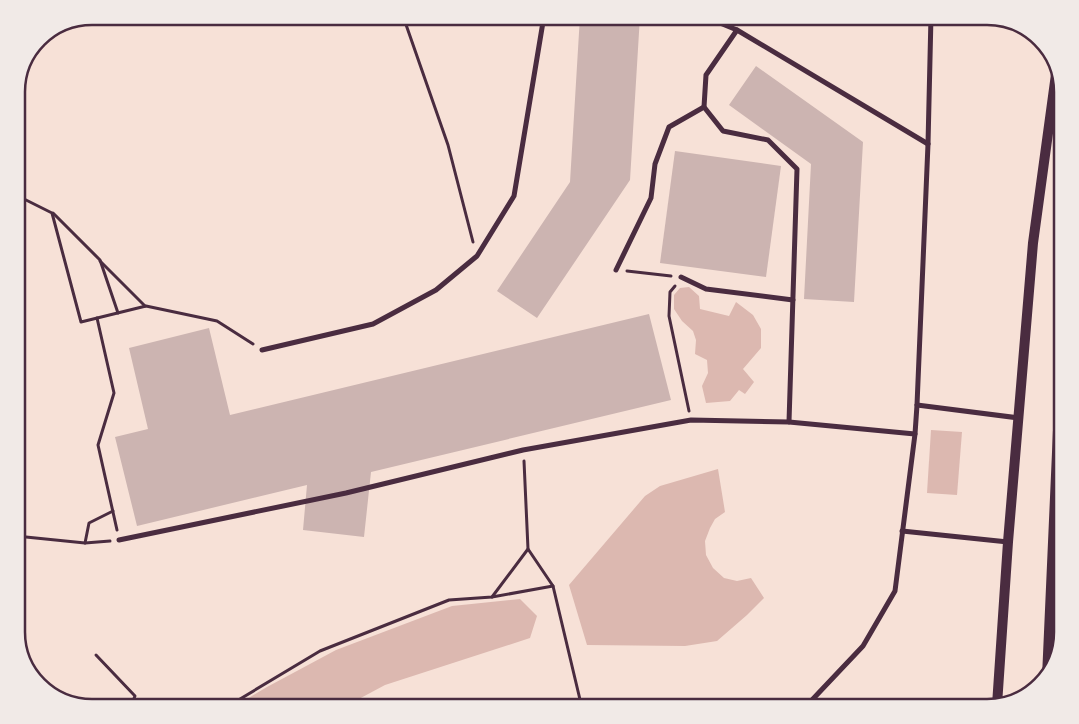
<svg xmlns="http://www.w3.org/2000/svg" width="1079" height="724" font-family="Literata,serif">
<rect width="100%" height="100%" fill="#f7e1d7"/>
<g fill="#dcb8b0">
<polygon points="689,287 699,296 700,309 729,316 736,302 753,315 761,329 761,348 743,369 754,382 745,394 739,390 730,401 706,403 702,386 708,373 707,360 695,354 696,340 693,331 682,321 674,309 674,295 680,288"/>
<polygon points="931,430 962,432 957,495 927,493"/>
<polygon points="718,469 725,512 715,519 710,528 705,541 706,555 713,568 724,578 737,581 751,578 764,598 747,615 717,641 685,646 587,645 569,585 645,496 660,486"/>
<polygon points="520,599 537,616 530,638 385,685 342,708 232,708 267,687 336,650 452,606"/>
</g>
<g fill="#ccb4b1">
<polygon points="580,16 640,16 630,180 537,318 497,291 570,182"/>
<polygon points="756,66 863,142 854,302 804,299 811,164 729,105"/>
<polygon points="675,151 781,166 766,277 660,263"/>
<polygon points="649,314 671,400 371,472 364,537 303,530 307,485 137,526 115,437 148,429 129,348 209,328 230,415"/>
</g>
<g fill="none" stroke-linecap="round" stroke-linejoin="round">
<g stroke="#4a2c40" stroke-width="3">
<polyline points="403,16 448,145 473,242"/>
<polyline points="16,195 52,213 81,322 146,306 217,321 253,344"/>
<polyline points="53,213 100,260 118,313"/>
<polyline points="100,261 145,306"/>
<polyline points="627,271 671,276"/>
<polyline points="675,286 670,292 669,316 689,411"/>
<polyline points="97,318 114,393 98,445 117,530"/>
<polyline points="16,536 85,543 110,541"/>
<polyline points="85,543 89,523 113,511"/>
<polyline points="528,549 553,586 582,708"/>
<polyline points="492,597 528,549 524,461"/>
<polyline points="96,655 135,696 130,708"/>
<polyline points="225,708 320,651 449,600 492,597 553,586"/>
</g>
<g stroke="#4a2c40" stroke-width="5">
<polyline points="703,16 737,30 928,144"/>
<polyline points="918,16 931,20"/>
<polyline points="737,30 706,75 704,107 723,131 768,140 797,169 789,422"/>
<polyline points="616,270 651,198 655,164 669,127 704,107"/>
<polyline points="681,277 706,289 793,300"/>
<polyline points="262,350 373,324 436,290 477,256 514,196 544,16"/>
<polyline points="917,405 1019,418"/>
<polyline points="902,531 1008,542"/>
<polyline points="119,540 346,493 523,450 691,420 789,422 915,434"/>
<polyline points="800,708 811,701 863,646 895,591 915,434 917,405 928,144 931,16"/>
</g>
<g stroke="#4a2c40" stroke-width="10">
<polyline points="1047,677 1058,430 1063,371"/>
<polyline points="997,705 1008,542 1033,243 1057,67"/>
</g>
</g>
<path d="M0 0H1079V724H0ZM92 25H987A67 67 0 0 1 1054 92V632A67 67 0 0 1 987 699H92A67 67 0 0 1 25 632V92A67 67 0 0 1 92 25Z" fill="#f1eae7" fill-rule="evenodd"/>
<path fill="none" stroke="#4a2c40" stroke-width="2.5" d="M92 25H987A67 67 0 0 1 1054 92V632A67 67 0 0 1 987 699H92A67 67 0 0 1 25 632V92A67 67 0 0 1 92 25Z"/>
</svg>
